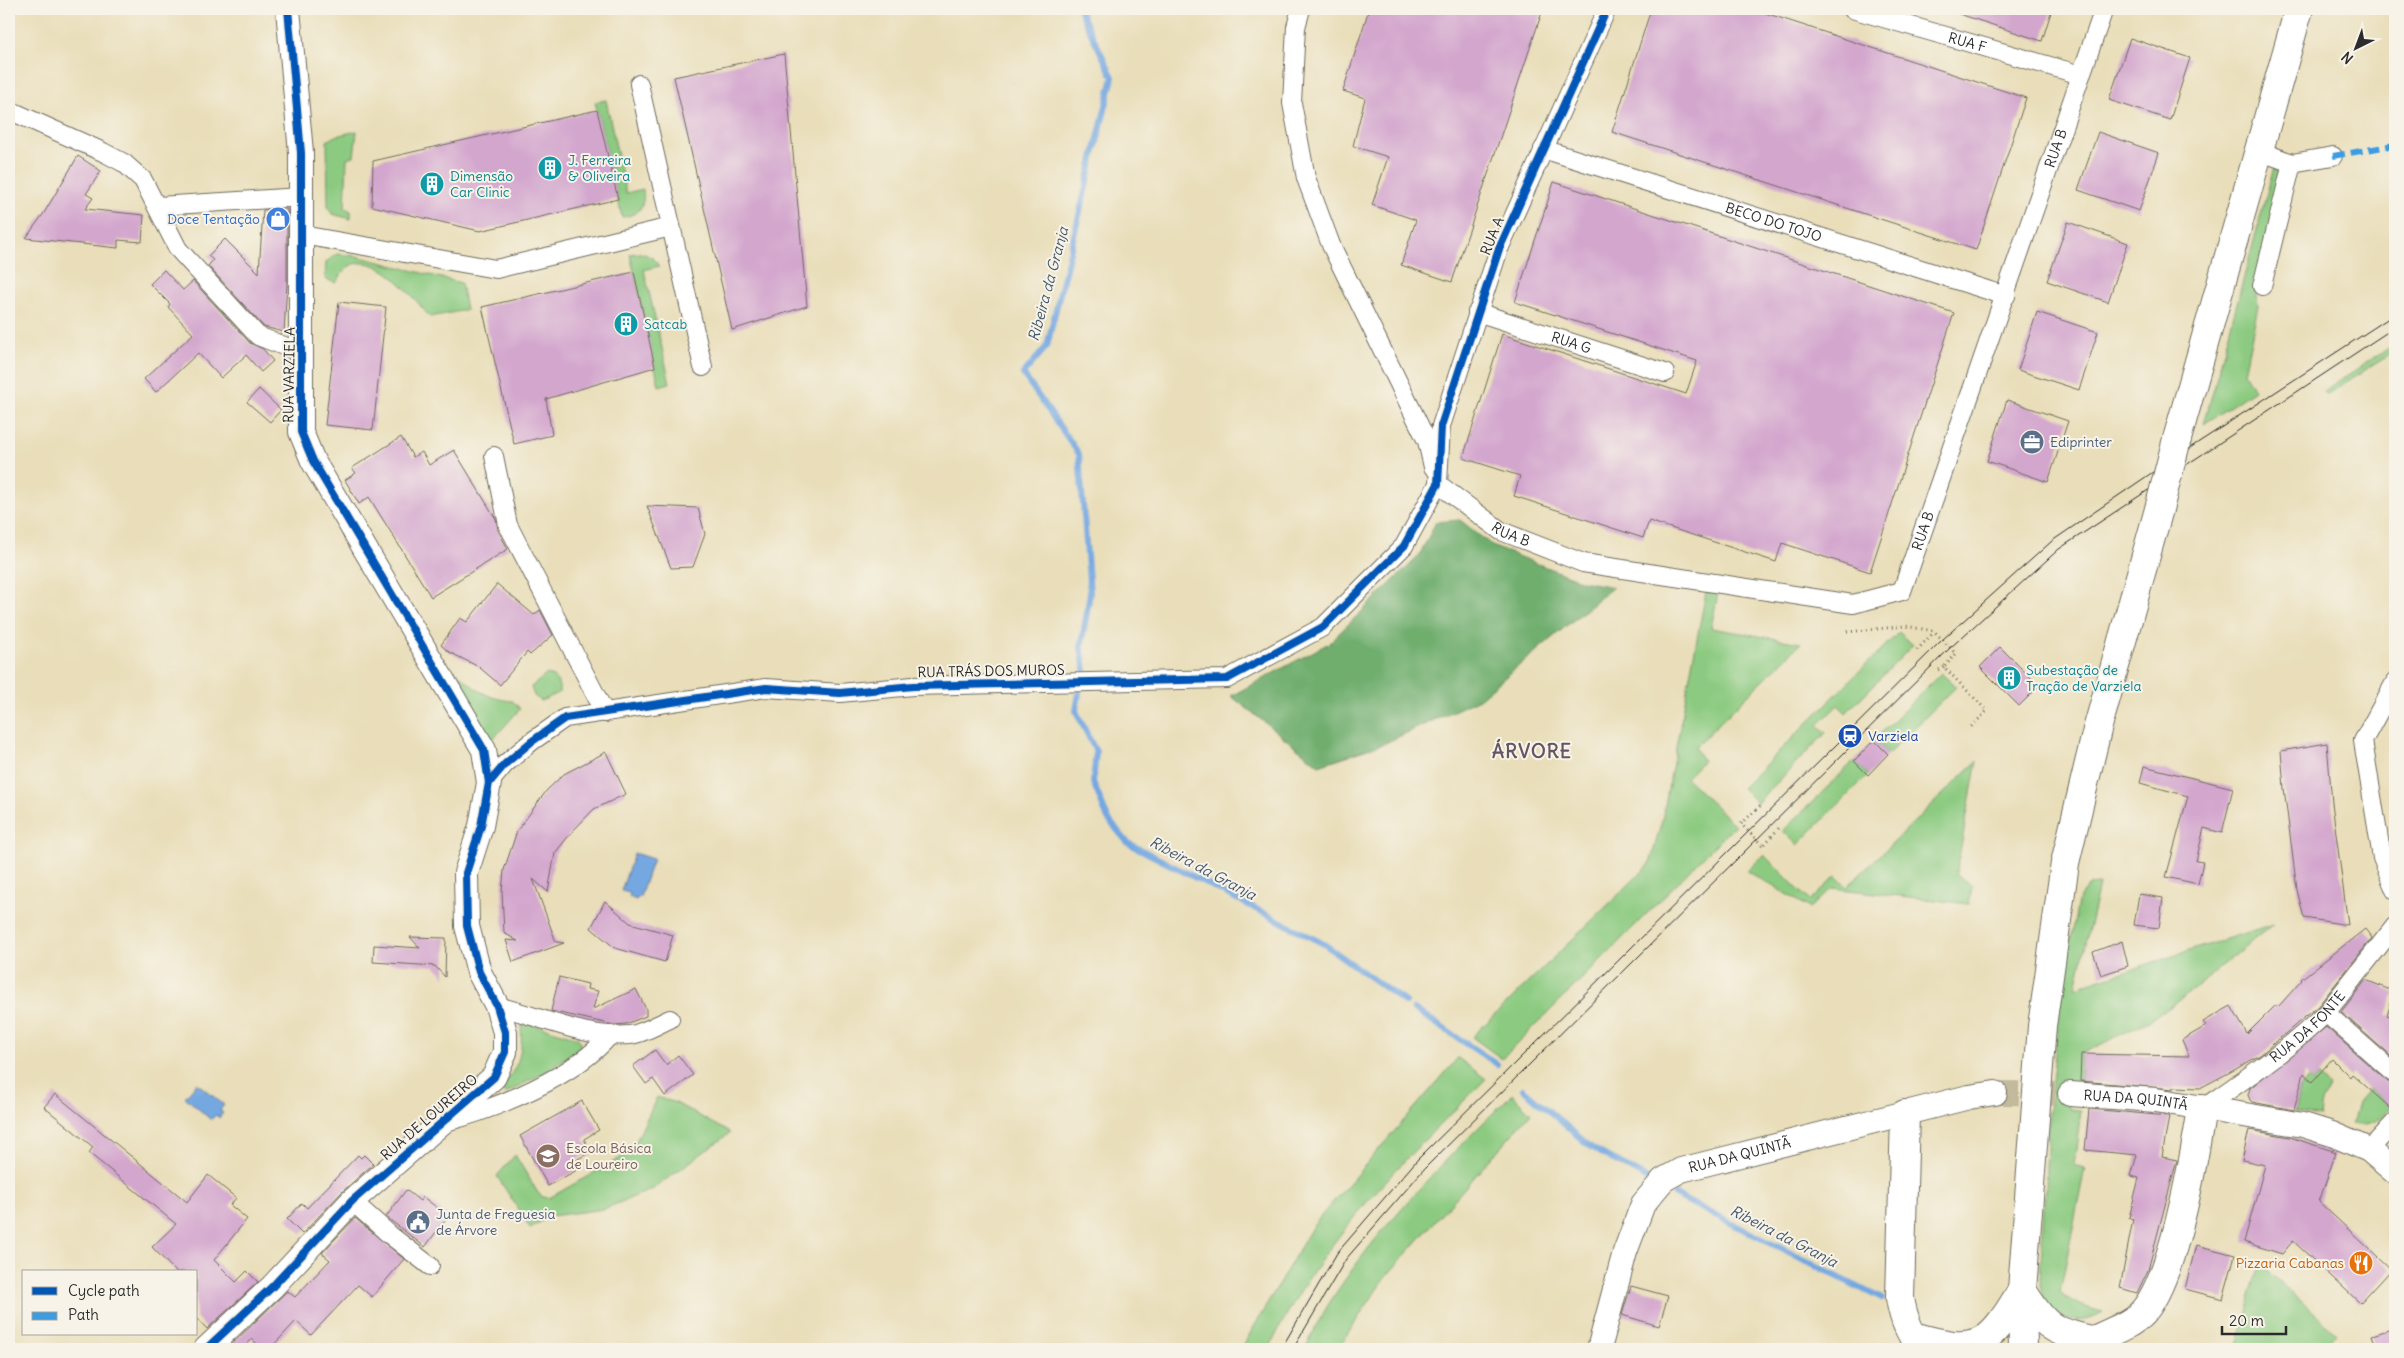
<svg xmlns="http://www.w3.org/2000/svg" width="2404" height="1358" font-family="Delius,sans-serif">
<rect width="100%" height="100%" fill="#f7f3e8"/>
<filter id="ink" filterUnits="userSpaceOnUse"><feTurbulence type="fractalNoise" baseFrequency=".02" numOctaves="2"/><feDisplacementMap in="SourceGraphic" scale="10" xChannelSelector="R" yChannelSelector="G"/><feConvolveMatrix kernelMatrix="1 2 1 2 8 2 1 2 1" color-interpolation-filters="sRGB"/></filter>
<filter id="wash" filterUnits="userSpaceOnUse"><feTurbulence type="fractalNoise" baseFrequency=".0096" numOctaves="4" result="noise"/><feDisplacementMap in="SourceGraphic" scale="20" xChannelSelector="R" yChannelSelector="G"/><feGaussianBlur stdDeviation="1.12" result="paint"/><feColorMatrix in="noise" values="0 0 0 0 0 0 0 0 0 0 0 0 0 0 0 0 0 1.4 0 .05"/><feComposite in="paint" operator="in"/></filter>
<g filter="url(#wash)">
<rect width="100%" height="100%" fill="#e9deb9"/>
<g fill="#8bca80" stroke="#5b7a56">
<path d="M 606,100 L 626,193 L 643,189 C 645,206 640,215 622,217 L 595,102 Z"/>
<polygon points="357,131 354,156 347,158 345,208 351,211 351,219 332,214 328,207 327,141 335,136"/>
<polygon points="2274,167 2282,179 2255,290 2258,306 2244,373 2254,390 2204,424"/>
<polygon points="641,253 652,257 659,266 644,270 670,383 659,386 630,254"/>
<path d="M 337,254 L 356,256 L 461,283 L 466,310 L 430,317 C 414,299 383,255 354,264 C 346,266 340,277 336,283 L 325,279 L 326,262 Z"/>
<polygon points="2395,344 2395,351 2326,395 2323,391"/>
<polygon points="1706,592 1718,593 1711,628 1801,643 1695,747 1703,761 1686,778 1735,825 1502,1059 1472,1037 1650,864 1662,820"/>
<polygon points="1899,632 1913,645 1846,713 1838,705 1818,725 1826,733 1757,803 1742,788"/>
<path d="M 456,672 C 476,689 486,699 513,701 L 520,709 L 493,739 L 486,733 L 450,680 Z"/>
<polygon points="1941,673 1956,687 1888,754 1874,740"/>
<path d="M 547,674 C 557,678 560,683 559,693 L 541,701 L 534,696 L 531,687 Z"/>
<polygon points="1854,761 1868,775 1798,845 1783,831"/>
<polygon points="1977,761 1956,874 1972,886 1969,904 1832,888 1810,908 1747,871 1764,855 1810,901 1836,876 1847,887"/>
<path d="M 2099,885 L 2076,987 L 2273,924 L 2194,989 L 2151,1020 L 2081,1054 L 2080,1083 L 2067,1085 L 2069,1109 L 2081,1110 L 2074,1165 L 2085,1168 L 2060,1292 C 2073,1304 2086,1308 2103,1312 C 2085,1323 2061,1324 2047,1304 C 2043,1298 2042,1289 2040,1282 L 2049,1111 L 2061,993 L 2079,897 L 2088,886 Z"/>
<path d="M 532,1024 L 578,1038 L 581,1046 L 549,1070 L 505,1094 L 501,1090 C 518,1064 523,1058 521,1026 Z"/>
<path d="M 1458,1058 L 1486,1079 C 1402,1162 1320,1240 1269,1349 L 1241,1349 L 1314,1224 Z"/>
<polygon points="2317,1076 2329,1087 2321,1102 2319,1117 2294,1112 2300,1089 2308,1078 2312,1082"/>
<path d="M 2369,1089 L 2390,1108 C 2379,1121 2370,1128 2352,1124 L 2358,1102 Z"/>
<path d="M 1512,1094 L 1531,1113 L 1383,1280 L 1338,1349 L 1305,1349 C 1313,1334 1320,1317 1330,1302 C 1380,1224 1447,1159 1512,1094 Z"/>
<polygon points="657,1097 676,1103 730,1133 653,1189 604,1209 551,1216 530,1228 497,1176 515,1155 538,1193 543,1197 549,1198 631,1152"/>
<polygon points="2261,1265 2336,1333 2328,1342 2335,1349 2236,1349"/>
</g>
<polygon fill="#70ae6e" stroke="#4e6c4c" points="1460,520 1494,547 1582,581 1613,587 1479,699 1383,744 1319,765 1231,696 1329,643 1419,556 1436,522"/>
<g fill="#75a8e1" stroke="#506a86">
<polygon points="634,853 653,859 640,897 638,896 636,900 629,897 630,893 621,891"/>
<polygon points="197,1083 224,1105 220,1110 223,1113 219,1118 216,1115 211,1120 185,1097"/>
</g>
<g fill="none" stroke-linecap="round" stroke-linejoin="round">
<g stroke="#75a8e1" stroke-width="6">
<polyline points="1079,9 1113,77 1047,346 1023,374 1079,454 1090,593 1081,647 1085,670"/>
<polyline points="1079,693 1076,711 1096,752 1093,782 1108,819 1128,843 1324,944 1406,1003"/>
<polyline points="1414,1009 1497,1064"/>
<polyline points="1523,1089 1592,1148 1648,1179"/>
<polyline points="1675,1195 1882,1299"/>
</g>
</g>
<g id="blocks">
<g fill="#d3a6ce">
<polygon points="1369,9 1543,9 1452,282 1401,265 1416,220 1372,205 1388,157 1353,146 1365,98 1343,91"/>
<polygon points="1651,9 1753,9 2026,98 1976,250 1612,132"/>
<polygon points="1954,9 2052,9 2042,41 1953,12"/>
<polygon points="2130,38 2190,58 2170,120 2109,100"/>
<polygon points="784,54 807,306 732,330 674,77"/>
<polygon points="597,110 618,199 480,231 372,206 373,161"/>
<polygon points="2098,132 2159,153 2139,211 2078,190"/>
<polygon points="78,156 101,171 86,194 93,198 85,209 144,215 142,242 118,240 118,248 26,238 44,213"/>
<polygon points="1554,182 1954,313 1870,572 1782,543 1776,562 1649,521 1643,538 1514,496 1520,476 1463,458 1502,334 1686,394 1697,361 1515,302"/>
<polygon points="287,209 287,284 284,332 264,327 208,266 213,260 208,256 225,239 259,273 263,210"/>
<polygon points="2068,222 2128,243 2108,302 2047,281"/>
<polygon points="164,270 183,290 193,281 250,343 263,349 273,361 261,372 246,355 221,378 198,353 156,392 144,379 193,334 168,307 170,304 150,284"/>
<polygon points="634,272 655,367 546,399 552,435 514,444 482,307"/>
<polygon points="339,302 386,307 373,430 325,425"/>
<polygon points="2037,312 2098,332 2079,390 2018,370"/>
<polygon points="259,389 281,410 270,422 247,402"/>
<polygon points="2007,400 2068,421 2048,482 1987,461"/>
<polygon points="401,437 413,457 422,452 429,465 454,450 496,519 498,530 508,549 431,597 369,497 359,504 345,480 356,473 352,468"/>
<polygon points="647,506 698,508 705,534 693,567 671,568"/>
<polygon points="497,584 534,615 540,610 553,635 530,655 527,652 500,685 479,667 449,652 441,645 460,618 467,622"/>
<polygon points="2000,647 2039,686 2019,706 1980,667"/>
<polygon points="1874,740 1888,754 1868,775 1854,761"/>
<polygon points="2327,743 2332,803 2348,925 2304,918 2297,890 2284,788 2281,751"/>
<polygon points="606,752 626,794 594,809 571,833 555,853 548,892 533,879 556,942 564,943 513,962 506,940 518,941 504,933 502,892 504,870 517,831 547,790 564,774"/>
<polygon points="2144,766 2233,788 2222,833 2204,828 2196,861 2203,862 2198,884 2166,877 2188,796 2140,783"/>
<polygon points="2139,894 2163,898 2159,928 2134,925"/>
<polygon points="605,901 630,923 673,935 665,962 615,948 591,928"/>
<polygon points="2365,929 2372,938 2318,1006 2260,1055 2236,1069 2200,1088 2174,1087 2174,1089 2080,1081 2081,1054 2189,1056 2182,1040 2206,1026 2203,1022 2231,1006 2247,1034 2276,1005 2278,1007 2302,980 2301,979"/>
<polygon points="410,937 446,938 445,977 435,966 373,962 374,945 420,948"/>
<polygon points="2122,941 2128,966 2101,975 2093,952"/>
<polygon points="559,977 588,984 587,989 598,991 593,1009 636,989 646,1009 646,1016 626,1024 614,1025 551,1011"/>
<polygon points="2366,980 2395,992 2387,1015 2395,1018 2395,1060 2341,1012"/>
<polygon points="2326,1027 2388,1082 2395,1084 2395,1112 2352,1074 2350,1077 2332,1059 2312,1082 2304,1073 2294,1110 2252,1102 2250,1100 2248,1095 2250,1088"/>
<polygon points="655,1050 666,1065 678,1055 693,1075 665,1096 653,1079 646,1084 633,1066"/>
<polygon points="55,1094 187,1202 208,1175 236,1198 230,1205 247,1219 214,1260 236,1282 247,1271 258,1282 207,1329 196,1317 196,1272 176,1272 152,1247 176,1224 89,1153 93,1147 44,1107"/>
<polygon points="582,1101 599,1130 584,1139 591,1152 572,1162 577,1170 548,1186 520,1136"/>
<polygon points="2089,1109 2169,1116 2162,1157 2177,1160 2148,1270 2137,1293 2120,1288 2133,1219 2129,1218 2139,1178 2131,1176 2137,1155 2085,1150"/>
<polygon points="2249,1130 2290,1137 2336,1152 2319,1202 2391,1269 2360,1303 2293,1241 2282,1254 2244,1242 2265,1165 2242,1160"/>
<polygon points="358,1155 361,1158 364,1155 373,1164 342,1192 302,1234 287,1219 302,1203 307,1208"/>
<polygon points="406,1190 420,1201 423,1197 448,1216 425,1247 386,1217"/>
<polygon points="355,1218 404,1259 372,1297 358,1285 311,1335 296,1321 270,1349 262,1349 252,1339 243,1349 227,1349 287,1291 295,1297 330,1260 322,1253"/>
<polygon points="2196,1245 2235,1255 2223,1299 2185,1289"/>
<polygon points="1631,1286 1668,1296 1659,1326 1622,1315"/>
<polygon points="2395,1328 2395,1349 2377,1349 2372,1335"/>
</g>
</g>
</g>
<g filter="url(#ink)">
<use href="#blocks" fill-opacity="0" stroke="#6e6a5d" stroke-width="1"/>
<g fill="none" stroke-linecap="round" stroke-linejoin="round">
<polyline stroke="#c3ba9d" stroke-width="24" stroke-dasharray="24 12" stroke-linecap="butt" points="1995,1093 2070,1094"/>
<defs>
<g id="street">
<polyline points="1301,9 1296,27 1292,103 1306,178 1331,245 1427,441 1433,467"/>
<path id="s1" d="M 1852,9 L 2081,75"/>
<polyline points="639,84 703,367"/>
<polyline points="9,110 103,152 124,163 143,180 178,249 258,336 302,353"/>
<path id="s2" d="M 1543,149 L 2006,296"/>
<polyline points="2259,151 2292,163 2262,286"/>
<polyline points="2292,163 2333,156"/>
<polyline points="158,206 302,197"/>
<polyline points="302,235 496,269 671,227"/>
<path id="s3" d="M 1477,312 L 1665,373"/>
<polyline points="494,456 508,525 605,713"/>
<path id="s4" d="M 1438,484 L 1501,531 L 1583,563 L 1853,604 L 1902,591 L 2104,9"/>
<polyline points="2395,682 2363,741 2382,858 2395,890"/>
<polyline points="489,783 505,764 531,742 565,718 766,688 840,693 913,686 1227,679 1323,627 1404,546 1438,484 1441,426 1499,249 1607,9"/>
<path d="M 497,1006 C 540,1016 585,1039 630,1035 C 643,1034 658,1024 670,1019"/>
<polyline points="2326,1013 2395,1074"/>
<path id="s5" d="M 2202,1109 C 2245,1079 2288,1050 2326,1013 L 2395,926"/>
<path d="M 445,1122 C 496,1109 576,1076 610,1035"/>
<polyline points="2369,1150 2395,1122"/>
<polyline points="352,1201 390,1235 430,1266"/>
</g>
<g id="secondary">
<path id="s6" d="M 2070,1094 L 2156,1100 L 2303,1125 L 2332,1134 L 2369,1150 L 2395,1172"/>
<polyline points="206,1349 272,1287 352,1201 494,1077 505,1052 505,1032 497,1006 479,972 467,926 466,873 481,826 489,783 484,750 313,461 301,432 301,153 288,9"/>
<path id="s7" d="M 1599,1349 L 1625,1252 L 1643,1204 L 1663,1180 L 1681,1170 L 1969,1097 L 1995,1093"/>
</g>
<g id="primary">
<polyline points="2177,439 2299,9"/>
<path d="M 1905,1114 L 1900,1298 C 1903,1317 1909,1336 1924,1349"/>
<path d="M 1913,1336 C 1978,1355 1988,1347 2022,1290 C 2044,1325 2050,1331 2091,1340"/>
<polyline points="2023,1349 2022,1290 2042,1026 2065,863 2097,730 2159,509"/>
<path d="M 2076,1349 C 2095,1337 2127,1329 2142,1313 C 2174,1279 2194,1158 2202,1109"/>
</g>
</defs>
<use href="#street" stroke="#6e6a5d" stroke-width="20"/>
<use href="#secondary" stroke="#6e6a5d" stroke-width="26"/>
<use href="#primary" stroke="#6e6a5d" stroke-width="30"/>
<g stroke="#6e6a5d" stroke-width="3" stroke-dasharray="1 4" stroke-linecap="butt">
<polyline points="1847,632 1905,626 1934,631 1956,654 1944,667 1987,711 1970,728"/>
<polyline points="1917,650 1934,632"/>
<polyline points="1939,670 1944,667"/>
<polyline points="1760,806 1741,824 1763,846 1780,827"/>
</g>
<use href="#street" stroke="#fff" stroke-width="18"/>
<use href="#secondary" stroke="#fff" stroke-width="24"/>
<use href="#primary" stroke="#fff" stroke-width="28"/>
<g stroke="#2b2b2b" stroke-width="1">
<polyline points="1281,1349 1337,1253 1417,1160 1942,640 2052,541 2153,472 2395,314"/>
<polyline points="1293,1349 1346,1259 1425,1168 1950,648 2059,549 2395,327"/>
</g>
<defs>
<polyline id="primary-bridge" points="2159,509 2177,439"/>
</defs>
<use href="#primary-bridge" stroke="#6e6a5d" stroke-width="30" stroke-linecap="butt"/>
<use href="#primary-bridge" stroke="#fff" stroke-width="28"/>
<polyline stroke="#3d9ce1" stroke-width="6" stroke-dasharray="12 6" stroke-linecap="butt" points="2333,156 2395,145"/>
<defs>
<g id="cycleway">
<polyline points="489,783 505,764 531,742 565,718 766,688 840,693 913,686 1227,679 1323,627 1404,546 1438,484 1441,426 1499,249 1607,9"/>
<polyline points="206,1349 272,1287 352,1201 494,1077 505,1052 505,1032 497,1006 479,972 467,926 466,873 481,826 489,783 484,750 313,461 301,432 301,153 288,9"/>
</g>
</defs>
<use href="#cycleway" stroke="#f7f3e8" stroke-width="11"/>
<use href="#cycleway" stroke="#0057b8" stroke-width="8"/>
</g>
</g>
<defs>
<symbol id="building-disc" viewBox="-11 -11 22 22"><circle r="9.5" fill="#0f9aa8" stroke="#f7f3e8"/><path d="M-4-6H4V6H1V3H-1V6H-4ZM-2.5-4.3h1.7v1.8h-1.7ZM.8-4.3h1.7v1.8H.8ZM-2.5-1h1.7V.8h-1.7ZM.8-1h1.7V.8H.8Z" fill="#fff"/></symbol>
<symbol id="shop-disc" viewBox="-11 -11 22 22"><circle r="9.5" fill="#3f7fe0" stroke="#f7f3e8"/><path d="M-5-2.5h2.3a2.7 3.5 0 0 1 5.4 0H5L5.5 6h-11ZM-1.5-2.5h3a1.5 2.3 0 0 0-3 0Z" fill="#fff"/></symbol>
<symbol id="office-disc" viewBox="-11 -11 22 22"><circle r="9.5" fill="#5c6f8a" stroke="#f7f3e8"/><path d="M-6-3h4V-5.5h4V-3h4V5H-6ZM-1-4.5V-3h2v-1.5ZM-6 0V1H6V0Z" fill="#fff"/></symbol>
<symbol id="station-disc" viewBox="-11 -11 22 22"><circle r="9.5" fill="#1a4fb4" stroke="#f7f3e8"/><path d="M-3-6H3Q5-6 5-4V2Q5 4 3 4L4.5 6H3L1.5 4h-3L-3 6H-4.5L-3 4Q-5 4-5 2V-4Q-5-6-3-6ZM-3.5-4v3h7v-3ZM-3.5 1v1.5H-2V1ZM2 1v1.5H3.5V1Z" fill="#fff"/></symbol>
<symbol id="school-disc" viewBox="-11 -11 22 22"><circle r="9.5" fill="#8d6e63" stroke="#f7f3e8"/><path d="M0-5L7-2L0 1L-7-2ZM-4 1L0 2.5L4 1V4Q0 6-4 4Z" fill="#fff"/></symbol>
<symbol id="civic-disc" viewBox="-11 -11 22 22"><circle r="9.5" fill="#5c6f8a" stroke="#f7f3e8"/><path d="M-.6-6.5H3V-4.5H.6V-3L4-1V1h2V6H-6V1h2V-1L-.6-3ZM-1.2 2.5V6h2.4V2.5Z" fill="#fff"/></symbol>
<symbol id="restaurant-disc" viewBox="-11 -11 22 22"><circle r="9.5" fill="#e8710a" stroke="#f7f3e8"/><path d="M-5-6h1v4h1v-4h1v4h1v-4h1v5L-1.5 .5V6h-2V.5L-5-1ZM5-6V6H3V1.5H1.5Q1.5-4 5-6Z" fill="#fff"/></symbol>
</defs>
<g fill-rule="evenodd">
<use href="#building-disc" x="536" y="154" width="28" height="28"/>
<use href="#building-disc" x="418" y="170" width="28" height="28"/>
<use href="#shop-disc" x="264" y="205" width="28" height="28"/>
<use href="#building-disc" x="612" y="310" width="28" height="28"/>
<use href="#office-disc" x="2018" y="428" width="28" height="28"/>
<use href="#building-disc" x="1995" y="664" width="28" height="28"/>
<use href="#station-disc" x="1836" y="722" width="28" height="28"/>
<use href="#school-disc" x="534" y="1142" width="28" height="28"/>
<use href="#civic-disc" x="404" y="1208" width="28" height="28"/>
<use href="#restaurant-disc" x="2347" y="1249" width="28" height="28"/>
</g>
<g text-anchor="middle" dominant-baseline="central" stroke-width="4" stroke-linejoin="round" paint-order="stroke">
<g font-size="14" fill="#2b2b2b" stroke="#f7f3e8">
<text stroke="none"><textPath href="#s1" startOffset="120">RUA F</textPath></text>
<text stroke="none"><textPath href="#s4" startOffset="959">RUA B</textPath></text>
<text stroke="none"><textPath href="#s2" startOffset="242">BECO DO TOJO</textPath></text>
<text transform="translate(1492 236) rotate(-68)">RUA A</text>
<text stroke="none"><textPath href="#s3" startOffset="99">RUA G</textPath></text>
<text transform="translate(289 375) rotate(-89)">RUA VARZIELA</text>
<text stroke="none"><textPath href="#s4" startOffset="89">RUA B</textPath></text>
<text stroke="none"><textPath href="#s4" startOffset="554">RUA B</textPath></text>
<text transform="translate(991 671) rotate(-1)">RUA TRÁS DOS MUROS</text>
<text stroke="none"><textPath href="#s5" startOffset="134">RUA DA FONTE</textPath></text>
<text stroke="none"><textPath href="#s6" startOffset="66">RUA DA QUINTÃ</textPath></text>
<text transform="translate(429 1117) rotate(-41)">RUA DE LOUREIRO</text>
<text stroke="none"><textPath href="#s7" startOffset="264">RUA DA QUINTÃ</textPath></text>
</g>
<g font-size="14" fill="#0d838f" stroke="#f7f3e8" text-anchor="start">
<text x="568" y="160">J. Ferreira<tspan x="568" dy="16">&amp; Oliveira</tspan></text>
<text x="450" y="176">Dimensão<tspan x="450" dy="16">Car Clinic</tspan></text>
<text x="644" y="324">Satcab</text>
<text x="2026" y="670">Subestação de<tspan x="2026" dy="16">Tração de Varziela</tspan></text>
</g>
<g font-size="14" fill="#366cbe" stroke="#f7f3e8" text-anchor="end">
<text x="260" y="219">Doce Tentação</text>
</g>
<g font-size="14" fill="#4e5e75" stroke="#f7f3e8" text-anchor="start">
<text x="2050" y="442">Ediprinter</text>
<text x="436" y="1214">Junta de Freguesia<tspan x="436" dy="16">de Árvore</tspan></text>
</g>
<g font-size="14" fill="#164399" stroke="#f7f3e8" text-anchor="start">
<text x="1868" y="736">Varziela</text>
</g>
<g font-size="14" fill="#785e54" stroke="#f7f3e8" text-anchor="start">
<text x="566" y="1148">Escola Básica<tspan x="566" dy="16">de Loureiro</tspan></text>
</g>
<g font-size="14" fill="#c56008" stroke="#f7f3e8" text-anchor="end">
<text x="2344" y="1263">Pizzaria Cabanas</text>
</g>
<g font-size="15" font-style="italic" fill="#45576b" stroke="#f7f3e8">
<text transform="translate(1048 284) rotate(-75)">Ribeira da Granja</text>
<text transform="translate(1203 868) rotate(28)">Ribeira da Granja</text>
<text transform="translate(1784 1236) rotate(27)">Ribeira da Granja</text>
</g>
<g font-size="19" font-weight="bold" letter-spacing="1" fill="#665664" stroke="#f7f3e8">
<text x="1532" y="751">ÁRVORE</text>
</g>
</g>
<rect width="2404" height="1358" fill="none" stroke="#f7f3e8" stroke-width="30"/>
<rect x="22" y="1270" width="175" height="65" fill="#f7f3e8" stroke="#a5a39c"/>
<rect x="32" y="1287" width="25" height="8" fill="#0057b8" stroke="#a5a39c"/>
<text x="68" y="1296" font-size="15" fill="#2b2b2b">Cycle path</text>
<rect x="32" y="1312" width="25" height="8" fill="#3d9ce1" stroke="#a5a39c"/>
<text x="68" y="1320" font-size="15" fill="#2b2b2b">Path</text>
<g transform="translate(2356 48) rotate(222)" stroke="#f7f3e8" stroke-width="4" paint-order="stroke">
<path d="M0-4L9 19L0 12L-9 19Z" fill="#2b2b2b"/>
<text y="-8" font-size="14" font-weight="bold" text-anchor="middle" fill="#2b2b2b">N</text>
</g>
<path d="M2222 1326v8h64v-8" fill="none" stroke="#2b2b2b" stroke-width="2.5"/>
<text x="2229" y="1326" font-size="15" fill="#2b2b2b" stroke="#f7f3e8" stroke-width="4" paint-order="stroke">20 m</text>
</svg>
